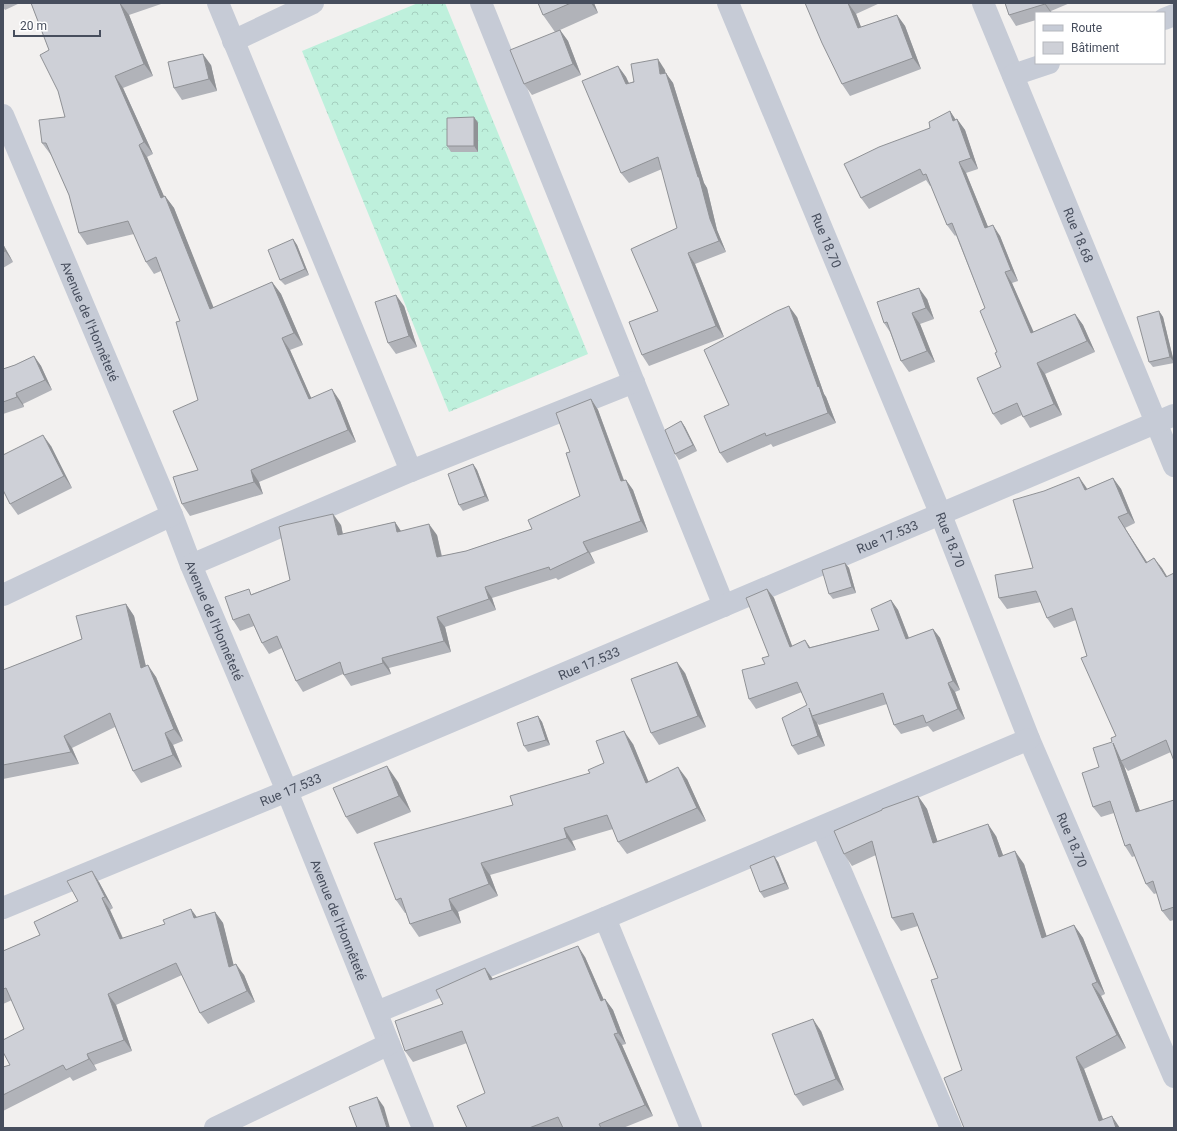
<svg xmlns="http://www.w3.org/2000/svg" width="1177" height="1131" font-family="Roboto,sans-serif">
<defs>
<pattern id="forest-crowns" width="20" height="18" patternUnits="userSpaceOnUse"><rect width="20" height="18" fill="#bef0dc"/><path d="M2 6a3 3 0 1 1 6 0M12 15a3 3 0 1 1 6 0" fill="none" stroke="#a5cfbf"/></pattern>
</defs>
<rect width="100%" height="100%" fill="#f2f0ef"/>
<polygon fill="url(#forest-crowns)" points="418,3 445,3 588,354 449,412 302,51"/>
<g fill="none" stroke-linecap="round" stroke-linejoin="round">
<g stroke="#c6cbd6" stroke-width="22">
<polyline points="218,3 411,471"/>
<polyline points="481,3 724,606"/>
<path id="s1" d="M 728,3 L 941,515 L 1029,739 L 1174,1077"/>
<path id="s2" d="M 983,3 L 1174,466"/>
<polyline points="1164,19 1174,15"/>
<polyline points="233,41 313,3"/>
<polyline points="1013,75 1049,63"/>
<path id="s3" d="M 3,115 L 172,515 L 191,565 L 287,791 L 423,1128"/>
<polyline points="191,565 411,471 634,382"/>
<polyline points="3,595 172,515"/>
<polyline points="822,827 951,1128"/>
<path id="s4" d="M 3,908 L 287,791 L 1174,415"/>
<polyline points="605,918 691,1128"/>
<polyline points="377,1012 605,918 1029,739"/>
<polyline points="215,1128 389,1044"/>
</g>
</g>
<g fill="#b1b3b9">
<polygon points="3,3 20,3 5,10 3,7"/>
<polygon points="31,3 164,3 129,15 153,76 123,88 153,154 147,157 164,197 165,196 174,208 213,308 272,282 281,294 303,345 290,350 311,398 340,401 356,442 259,482 263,494 190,516 182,504 198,470 198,400 180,321 161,271 154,274 146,262 134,234 87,245 79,233 69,195 52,155 51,155 42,143 65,117 49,50"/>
<polygon points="538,3 594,3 598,13 560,30 568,41 581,75 532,95 524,84 555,32 543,15"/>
<polygon points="805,3 880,3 856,14 861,27 897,15 905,26 921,69 850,96 842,84"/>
<polygon points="1005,3 1070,3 1051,11 1052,13 1036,13 1036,20 1016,26 1009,15"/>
<polygon points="211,65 217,91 182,100 174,88"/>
<polygon points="618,66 626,77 629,83 665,70 665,73 673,83 704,183 707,188 717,230 726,252 695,264 724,337 649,366 642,355 658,311 677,228 662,169 629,183 621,173"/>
<polygon points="950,111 956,120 957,119 965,130 978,169 966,173 988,227 1000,236 1018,281 1012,283 1033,332 1075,314 1083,325 1095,352 1045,374 1062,415 1030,428 1022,415 1001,425 993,414 1001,367 985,308 956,235 955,236 947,225 931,186 930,186 926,180 869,209 861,198 930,128"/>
<polygon points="474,117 478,123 478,152 451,152 447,146"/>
<polygon points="293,239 297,245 309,275 285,285 280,280"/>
<polygon points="3,244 13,262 3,268"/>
<polygon points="927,299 934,319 920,324 935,362 909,372 901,361 890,332 884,323"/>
<polygon points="404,306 417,347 396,354 388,343"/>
<polygon points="1159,311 1163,317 1174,363 1153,367 1149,362"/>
<polygon points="797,317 824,394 826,397 836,423 773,447 771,444 727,463 720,453 729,405"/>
<polygon points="34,356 41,366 52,390 23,404 24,407 3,414 3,369 15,365"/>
<polygon points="591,399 598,410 624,480 626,480 633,490 648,532 590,553 595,563 558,580 556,578 492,598 496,610 445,627 451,652 389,668 391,674 351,686 343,674 303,692 296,681 282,648 269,654 262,643 254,626 240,631 233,620 252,594 290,580 341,525 343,534 395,522 401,531 437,535 442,556 466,551 532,529 580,496 570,452"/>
<polygon points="681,421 685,427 697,451 679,460 675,454"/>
<polygon points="51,446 72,488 18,515 10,504"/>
<polygon points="473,464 477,470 489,501 463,511 459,505"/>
<polygon points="1113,478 1121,489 1135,523 1125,528 1147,562 1154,558 1167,577 1171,752 1128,771 1124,766 1140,811 1174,800 1174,920 1170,921 1162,911 1157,893 1154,894 1146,884 1135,856 1132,857 1125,846 1114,813 1101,817 1093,807 1099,767 1112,742 1116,736 1087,656 1076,620 1054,628 1047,618 1041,602 1007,609 999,598 1033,568 1086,487 1087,489"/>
<polygon points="845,563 849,568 856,593 833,599 829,594"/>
<polygon points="767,589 774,598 792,646 811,647 879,630 891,600 898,610 909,638 933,629 940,638 960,690 955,692 965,719 933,732 928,726 901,734 894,725 887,704 819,725 817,723 825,746 798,755 792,746 807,705 802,692 756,709 749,699 769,656"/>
<polygon points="126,604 134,616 146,666 156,677 183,741 173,745 182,767 141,783 133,771 115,727 72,748 79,764 3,779 3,670 82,639"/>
<polygon points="685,673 706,727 659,745 651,733"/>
<polygon points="538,716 542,722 550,745 528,752 524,746"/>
<polygon points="633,744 648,781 687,779 706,821 627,854 618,842 613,829 572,841 576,850 490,875 498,896 458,912 461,923 419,937 410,924 406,913 405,913 396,900 513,805 590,773"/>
<polygon points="398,782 411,812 357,834 346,817"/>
<polygon points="918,796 927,809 937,841 996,836 1003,855 1024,864 1046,936 1074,925 1083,938 1105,994 1101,996 1126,1048 1084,1069 1103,1119 1120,1128 962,1070 938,978 918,926 901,931 892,918 876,855 852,866 844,854"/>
<polygon points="774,856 778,862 789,889 764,898 760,892"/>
<polygon points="99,882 113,908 110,910 123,938 215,912 223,923 233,965 244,975 255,1002 208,1024 200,1013 182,975 116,1005 132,1051 94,1065 97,1070 73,1081 70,1077 3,1111 3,1067 10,1065 24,1029 12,1000 3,1004 3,951 40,935"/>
<polygon points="585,957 604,1000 605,999 613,1010 626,1044 622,1045 653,1116 623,1128 467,1128 485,1093 467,1043 413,1062 405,1051 443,1004 493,979"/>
<polygon points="821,1031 844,1090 803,1106 795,1095"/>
</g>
<g fill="#909296">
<polygon points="120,3 129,15 153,76 144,64"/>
<polygon points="591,3 594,3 598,13"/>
<polygon points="848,3 856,14 866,40 858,28"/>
<polygon points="1044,3 1045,3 1052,13 1051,13"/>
<polygon points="897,15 905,26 921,69 913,58"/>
<polygon points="560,30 568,41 581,75 573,64"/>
<polygon points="203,54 211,65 217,91 209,79"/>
<polygon points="658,59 665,70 668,85 660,74"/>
<polygon points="618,66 626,77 634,95 626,84"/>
<polygon points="666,73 673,83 704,183 707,188 717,230 726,252 719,241 710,219 698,177"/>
<polygon points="115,76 123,88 153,154 144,142"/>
<polygon points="950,111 957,122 953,121"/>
<polygon points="474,117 478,123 478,152 474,146"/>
<polygon points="957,119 965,130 978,169 971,158"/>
<polygon points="139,145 147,157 170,210 161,198"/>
<polygon points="959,162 966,173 993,239 985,228"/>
<polygon points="165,196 174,208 219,321 210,309"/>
<polygon points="993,225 1000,236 1018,281 1011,270"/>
<polygon points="293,239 297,245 309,275 305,269"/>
<polygon points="3,244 13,262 5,251 3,247"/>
<polygon points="688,253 695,264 724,337 716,326"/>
<polygon points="1005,272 1012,283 1039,344 1031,333"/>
<polygon points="272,282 281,294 303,345 294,333"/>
<polygon points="919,288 927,299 934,319 926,308"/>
<polygon points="396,295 404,306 417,347 409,336"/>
<polygon points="789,306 797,317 824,394 826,397 836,423 828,413 818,387"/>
<polygon points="1159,311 1163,317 1174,362 1170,357"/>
<polygon points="912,313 920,324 935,362 927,351"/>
<polygon points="1075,314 1083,325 1095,352 1087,341"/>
<polygon points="282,338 290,350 317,411 309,399"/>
<polygon points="34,356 41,366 52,390 45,380"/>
<polygon points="1037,363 1045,374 1062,415 1054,404"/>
<polygon points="332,389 340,401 356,442 348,430"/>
<polygon points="16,393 23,404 24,407 17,397"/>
<polygon points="591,399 598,410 628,492 621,481"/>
<polygon points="681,421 685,427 697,451 693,445"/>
<polygon points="43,435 51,446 72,488 64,476"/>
<polygon points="473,464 477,470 489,501 485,496"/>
<polygon points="251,470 259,482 263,494 254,482"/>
<polygon points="1079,477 1086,487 1092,501 1085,490"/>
<polygon points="1113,478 1121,489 1135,523 1128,513"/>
<polygon points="626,480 633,490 648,532 641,521"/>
<polygon points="333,514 341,525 345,546 338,535"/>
<polygon points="1118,517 1125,528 1154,573 1146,563"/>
<polygon points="395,522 402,533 397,532"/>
<polygon points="429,524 437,535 444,568 437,557"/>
<polygon points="583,542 590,553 595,563 588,552"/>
<polygon points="1154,558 1162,568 1174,588 1166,577"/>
<polygon points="845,563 849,568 856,593 852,587"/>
<polygon points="485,587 492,598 496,610 489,599"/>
<polygon points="767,589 774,598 796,656 790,647"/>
<polygon points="891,600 898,610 913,649 906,639"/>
<polygon points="126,604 134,616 149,680 141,668"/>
<polygon points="437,617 445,627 451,652 444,641"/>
<polygon points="933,629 940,638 960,690 953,681"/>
<polygon points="805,640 812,650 809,648"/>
<polygon points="382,658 389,668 391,674 383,663"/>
<polygon points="677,662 685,673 706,727 698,716"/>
<polygon points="148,665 156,677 183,741 174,729"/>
<polygon points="948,683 955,692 965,719 958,709"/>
<polygon points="809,708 812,716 817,723 825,746 818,736"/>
<polygon points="538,716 542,722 550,745 546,740"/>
<polygon points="624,731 633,744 654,795 646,783"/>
<polygon points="165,733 173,745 182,767 173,755"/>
<polygon points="64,736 72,748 79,764 71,752"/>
<polygon points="1113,743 1121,761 1124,766 1144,822 1136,812"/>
<polygon points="387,766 398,782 411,812 399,796"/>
<polygon points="678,767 687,779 706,821 697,808"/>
<polygon points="918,796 927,809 942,855 933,843"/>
<polygon points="988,824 996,836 1008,869 999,857"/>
<polygon points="564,828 572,841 576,850 567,838"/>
<polygon points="1015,851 1024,864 1051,950 1042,938"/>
<polygon points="774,856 778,862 789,889 785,883"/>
<polygon points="481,863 490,875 498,896 489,884"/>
<polygon points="92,871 99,882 113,908 105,897"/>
<polygon points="102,898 110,910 128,950 120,939"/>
<polygon points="449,899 458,912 461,923 452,910"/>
<polygon points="191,909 199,920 194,918"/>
<polygon points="215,912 223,923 237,978 229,967"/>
<polygon points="1074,925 1083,938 1105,994 1097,982"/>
<polygon points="578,946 585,957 609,1012 601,1001"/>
<polygon points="236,964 244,975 255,1002 247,991"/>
<polygon points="485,968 493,979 498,991 490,980"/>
<polygon points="1092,984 1101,996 1126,1048 1117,1035"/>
<polygon points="108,994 116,1005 132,1051 124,1040"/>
<polygon points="605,999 613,1010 626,1044 618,1033"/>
<polygon points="813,1019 821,1031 844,1090 836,1079"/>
<polygon points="614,1034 622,1045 653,1116 645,1105"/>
<polygon points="87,1054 94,1065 97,1070 89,1059"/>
<polygon points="1076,1057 1084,1069 1106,1128 1099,1121"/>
<polygon points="377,1097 384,1107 390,1128 387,1128"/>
<polygon points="1112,1116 1120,1128 1116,1128"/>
</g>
<g fill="#ced0d7" stroke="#909296">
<polygon points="31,3 120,3 144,64 115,76 144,142 139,145 161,198 165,196 210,309 272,282 294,333 282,338 309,399 332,389 348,430 251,470 254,482 182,504 173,477 198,470 173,411 198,400 176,322 180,321 156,257 146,262 128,221 79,233 69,195 46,143 42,143 39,120 65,117 58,91 40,55 49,50"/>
<polygon points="538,3 571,3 543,15"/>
<polygon points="805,3 848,3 858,28 897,15 913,58 842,84 822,43"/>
<polygon points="1005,3 1044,3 1045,4 1009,15"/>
<polygon points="560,30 573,64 524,84 510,50"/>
<polygon points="203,54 209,79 174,88 168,62"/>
<polygon points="658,59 660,74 666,73 698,177 699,177 710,219 719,241 688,253 716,326 642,355 629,322 658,311 631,249 677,228 658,157 621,173 582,81 618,66 626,84 634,82 631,64"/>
<polygon points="950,111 953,121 957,119 971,158 959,162 985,228 993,225 1011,270 1005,272 1031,333 1075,314 1087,341 1037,363 1054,404 1023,417 1017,403 993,414 977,378 1001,367 995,353 997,352 980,311 985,308 952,223 947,225 926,174 923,175 920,169 861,198 844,164 879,147 930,128 929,122"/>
<polygon points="474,117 474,146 447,146 447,118"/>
<polygon points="293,239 305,269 280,280 268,250"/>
<polygon points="3,247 5,251 3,252"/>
<polygon points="919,288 926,308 912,313 927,351 901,361 887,322 884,323 877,302"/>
<polygon points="396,295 409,336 388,343 375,302"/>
<polygon points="789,306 818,387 819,386 828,413 766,436 765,433 720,453 704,416 729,405 704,350 777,311"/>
<polygon points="1159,311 1170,357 1149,362 1137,317"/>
<polygon points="34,356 45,380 16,393 17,397 3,402 3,369 15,365"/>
<polygon points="591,399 621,481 626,480 641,521 583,542 588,552 550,570 549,567 485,587 489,599 437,617 444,641 382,658 383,663 344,675 340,662 296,681 277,636 262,643 249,614 233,620 225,597 249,589 251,595 290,580 279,527 285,525 333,514 338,535 395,522 397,532 429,524 437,557 466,551 532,529 528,520 580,496 566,453 570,452 556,413"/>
<polygon points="681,421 693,445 675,454 665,430"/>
<polygon points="43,435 64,476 10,504 3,490 3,455"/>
<polygon points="473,464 485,496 459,505 448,474"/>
<polygon points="1079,477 1085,490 1113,478 1128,513 1118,517 1146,563 1154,558 1166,577 1174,573 1174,761 1166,740 1121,761 1113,743 1136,812 1174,800 1174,907 1162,911 1153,881 1146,884 1130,844 1125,846 1110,801 1093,807 1082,773 1099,767 1093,748 1112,742 1111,738 1116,736 1081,658 1087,656 1072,608 1047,618 1036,591 999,598 995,575 1033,568 1013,500 1044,491"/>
<polygon points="845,563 852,587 829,594 822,570"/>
<polygon points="767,589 790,647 805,640 809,648 879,630 871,609 891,600 906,639 933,629 953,681 948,683 958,709 926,723 923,715 894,725 883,693 812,716 809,708 818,736 792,746 782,718 807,705 797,682 749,699 742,670 765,664 762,658 769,656 746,598"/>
<polygon points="126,604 141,668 148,665 174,729 165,733 173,755 133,771 110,713 64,736 71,752 3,765 3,670 82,639 76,616"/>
<polygon points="677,662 698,716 651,733 631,679"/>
<polygon points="538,716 546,740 524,746 517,723"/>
<polygon points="624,731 646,783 678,767 697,808 618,842 607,815 564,828 567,838 481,863 489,884 449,899 452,910 410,924 401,898 396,900 374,843 513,805 510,796 590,773 588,770 604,763 596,741"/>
<polygon points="387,766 399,796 346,817 333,788"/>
<polygon points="918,796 933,843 988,824 999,857 1015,851 1042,938 1074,925 1097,982 1092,984 1117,1035 1076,1057 1099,1121 1112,1116 1116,1128 964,1128 944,1078 962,1070 931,980 938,978 913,913 892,918 872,841 844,854 834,831 882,810 882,809"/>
<polygon points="774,856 785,883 760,892 750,866"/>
<polygon points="92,871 105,897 102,898 120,939 165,924 163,920 191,909 194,918 215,912 229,967 236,964 247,991 200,1013 176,963 108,994 124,1040 87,1054 89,1059 66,1070 63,1065 3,1095 3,1067 10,1065 3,1052 3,1040 24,1029 6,988 3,989 3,951 40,935 34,922 78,901 67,881"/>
<polygon points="578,946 601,1001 605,999 618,1033 614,1034 645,1105 599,1124 601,1128 563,1128 558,1117 529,1128 467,1128 457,1106 485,1093 462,1031 405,1051 395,1021 443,1004 436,990 485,968 490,980"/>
<polygon points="813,1019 836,1079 795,1095 772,1034"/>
<polygon points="377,1097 387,1128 357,1128 349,1107"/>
</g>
<g text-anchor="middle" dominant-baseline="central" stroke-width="4" stroke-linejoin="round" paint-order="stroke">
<g font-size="13" fill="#474e5d" stroke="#fff">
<text stroke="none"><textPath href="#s2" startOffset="251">Rue 18.68</textPath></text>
<text stroke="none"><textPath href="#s1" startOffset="257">Rue 18.70</textPath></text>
<text stroke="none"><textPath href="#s3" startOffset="224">Avenue de l'Honnêteté</textPath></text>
<text stroke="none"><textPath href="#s4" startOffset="959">Rue 17.533</textPath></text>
<text stroke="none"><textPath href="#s1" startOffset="581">Rue 18.70</textPath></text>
<text stroke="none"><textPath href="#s3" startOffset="548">Avenue de l'Honnêteté</textPath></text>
<text stroke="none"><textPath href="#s4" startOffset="635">Rue 17.533</textPath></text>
<text stroke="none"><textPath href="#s4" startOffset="311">Rue 17.533</textPath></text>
<text stroke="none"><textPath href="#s1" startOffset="905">Rue 18.70</textPath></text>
<text stroke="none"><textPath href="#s3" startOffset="872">Avenue de l'Honnêteté</textPath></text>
</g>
</g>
<rect width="1177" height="1131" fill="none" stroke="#474e5d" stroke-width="8"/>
<rect x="1035" y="12" width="130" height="52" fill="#ffffff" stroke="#b5b8be"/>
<rect x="1043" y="25" width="20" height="6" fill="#c6cbd6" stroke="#b5b8be"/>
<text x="1071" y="32" font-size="12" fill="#474e5d">Route</text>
<rect x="1043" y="42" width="20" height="12" fill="#ced0d7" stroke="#b5b8be"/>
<text x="1071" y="52" font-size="12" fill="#474e5d">Bâtiment</text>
<path d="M14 30v6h86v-6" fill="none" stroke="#474e5d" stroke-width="2"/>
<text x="20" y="30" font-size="12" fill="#474e5d" stroke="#ffffff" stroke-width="3" paint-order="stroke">20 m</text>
</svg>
